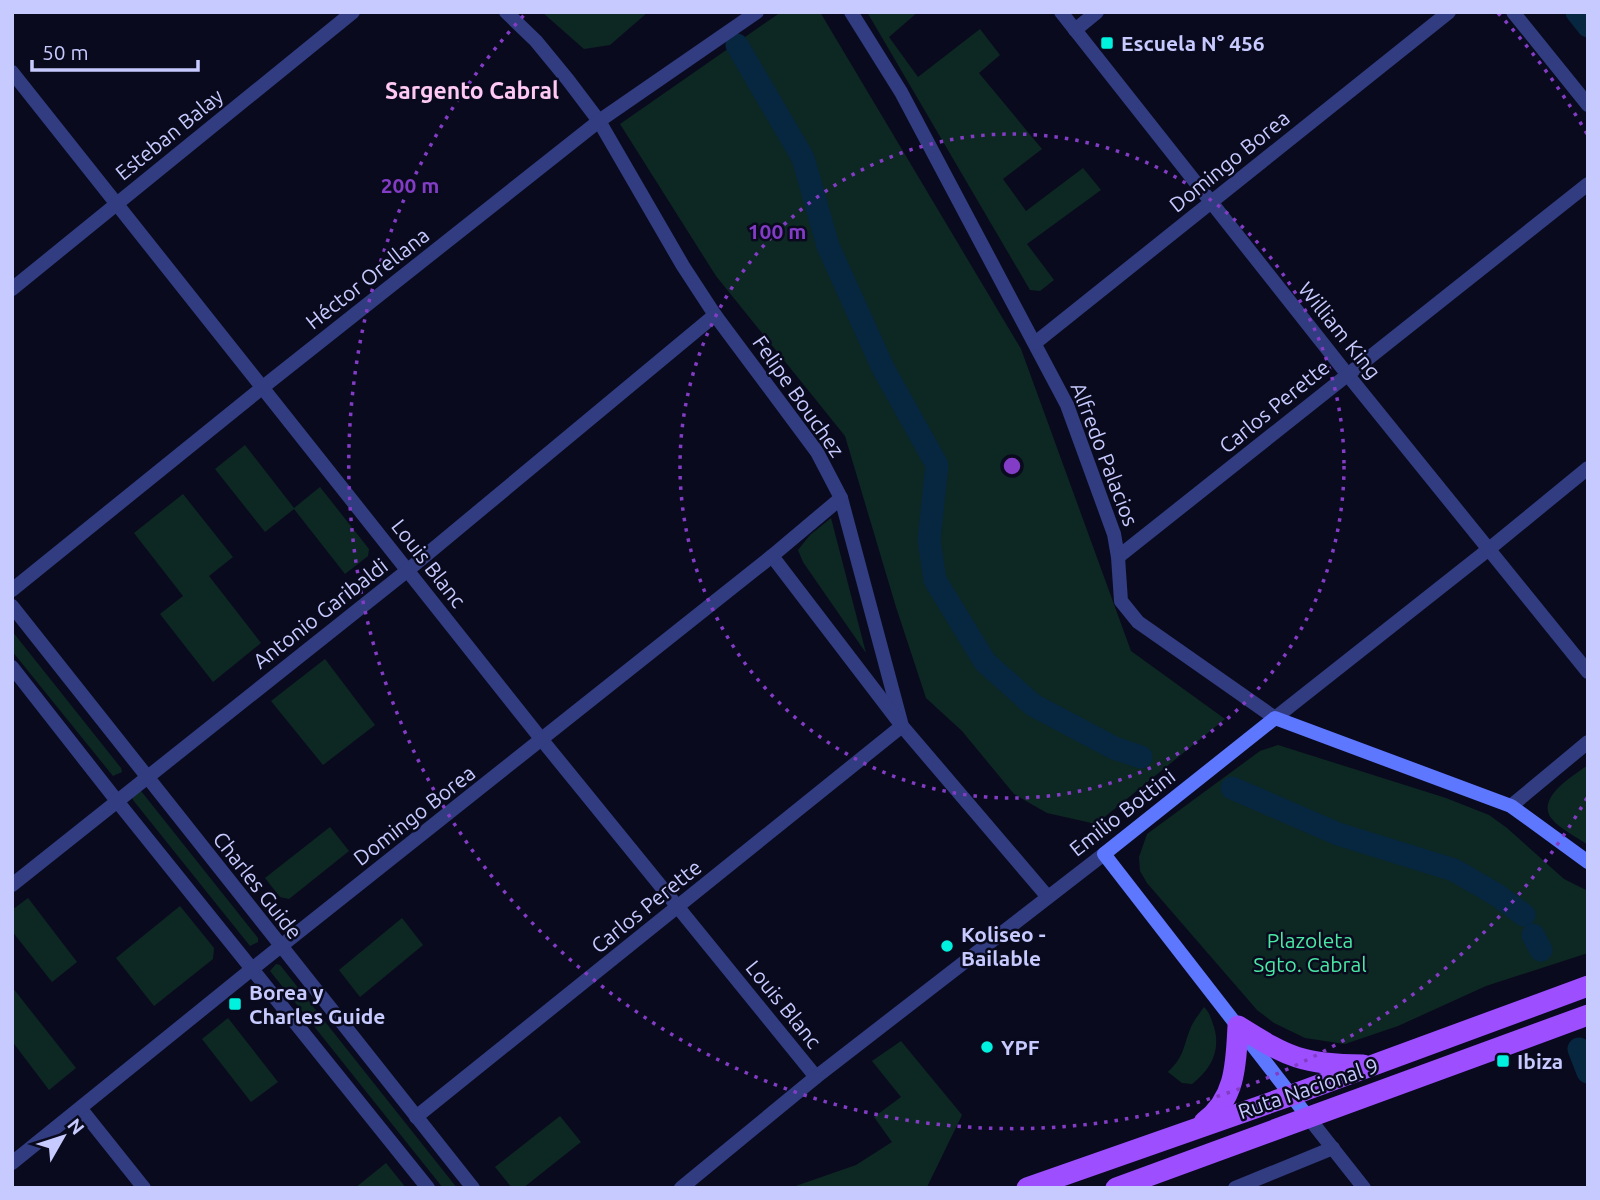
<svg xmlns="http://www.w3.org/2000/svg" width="1600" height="1200" font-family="Ubuntu,sans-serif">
<rect width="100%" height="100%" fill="#0a0a1e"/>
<g fill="#0d2822">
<polygon points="542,12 648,12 610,45 584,49"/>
<polygon points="781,12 820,12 1021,349 1131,651 1225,719 1096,824 1047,813 1014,794 962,731 926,698 896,607 845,436 716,276 620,124"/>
<polygon points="867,12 918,12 889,37 918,77 980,29 1000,55 979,73 1042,149 1003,179 1026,211 1083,168 1101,190 1027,244 1054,280 1040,291 1030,290"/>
<polygon points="245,445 294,508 320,487 369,549 368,556 345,574 294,509 265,532 215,469"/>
<polygon points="183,494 233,557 209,576 261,643 213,682 160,614 183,596 134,533"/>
<polygon points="831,518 866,653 803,562 798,550 810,535"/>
<polygon points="12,631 121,768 122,772 113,776 12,651"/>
<polygon points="325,659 375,725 323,765 271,701"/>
<polygon points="1278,745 1446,798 1489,815 1507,828 1564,879 1588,891 1588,953 1486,986 1398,1026 1345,1044 1305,1038 1274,1023 1257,1010 1147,883 1140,871 1139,857 1147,834 1260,751"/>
<path d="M 1588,765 L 1588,845 C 1577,837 1560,829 1552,819 C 1535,797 1575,775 1588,765 Z"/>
<polygon points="141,791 258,938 258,942 250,946 133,800 132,796"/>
<polygon points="330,827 349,851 289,899 280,897 265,878"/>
<polygon points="28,898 77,962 52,982 12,931 12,910"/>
<polygon points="180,906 214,948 213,959 154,1006 116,958"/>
<polygon points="402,918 423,945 360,997 339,970"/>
<polygon points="276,964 280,965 457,1188 443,1188 270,971"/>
<polygon points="12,987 76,1068 49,1090 12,1041"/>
<path d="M 1204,1007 C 1210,1013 1211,1019 1214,1027 C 1221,1051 1211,1069 1192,1084 L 1182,1083 L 1168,1072 C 1185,1056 1183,1046 1191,1027 C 1194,1020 1200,1013 1204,1007 Z"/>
<polygon points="228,1018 278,1082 251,1102 202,1039"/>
<polygon points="901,1041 962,1115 927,1187 790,1188 856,1165 892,1142 874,1117 901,1097 872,1061"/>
<polygon points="560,1116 581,1142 523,1188 512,1188 495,1167"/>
<polygon points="386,1163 406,1188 355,1188"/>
</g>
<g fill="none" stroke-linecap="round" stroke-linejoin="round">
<g stroke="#072640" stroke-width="23">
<polyline points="1577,12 1588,26"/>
<polyline points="737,45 803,158 828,246 883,368 937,465 929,540 935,580 985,662 1033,705 1114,748 1141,757"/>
<polyline points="1232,788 1338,834 1454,870 1497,895 1524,915"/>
<polyline points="1533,935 1541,950"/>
<polyline points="1579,1049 1588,1072"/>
</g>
<g stroke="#313c81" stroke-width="14">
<polyline points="506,12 536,41 568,80 599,121 683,266 715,315 817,452 841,498 902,726 1047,896"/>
<polyline points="851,12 901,92 1067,405 1114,534 1118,557 1121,601 1138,622 1275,718 1489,549 1588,468"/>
<polyline points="1061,12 1347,374 1588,672"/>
<polyline points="1513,12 1588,105"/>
<polyline points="1075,30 1097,12"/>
<polyline points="12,72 542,740 816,1077"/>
<polyline points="12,289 353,12"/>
<polyline points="1035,343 1449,12"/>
<polyline points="1118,557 1588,184"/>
<polyline points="12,590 263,387 599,121 757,12"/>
<polyline points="12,606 473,1188"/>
<polyline points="12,667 117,801 428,1188"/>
<polyline points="1511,806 1588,742"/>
<polyline points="12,885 408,570 715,315"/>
<polyline points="81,1109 144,1188"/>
<polyline points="416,1117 902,726 772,556"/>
<polyline points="1308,1117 1364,1188"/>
<polyline points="12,1163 252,969 772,556 841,498"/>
<polyline points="681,1188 816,1077 1104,854"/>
<polyline points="1235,1188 1333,1148"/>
</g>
<polyline stroke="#5e77ff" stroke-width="14" points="1308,1117 1104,854 1275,718 1511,806 1588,862"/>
<g stroke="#9d4eff" stroke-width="21">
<path d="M 1204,1122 C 1236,1099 1236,1063 1238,1026 C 1289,1058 1302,1064 1363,1065"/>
<polyline points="1027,1188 1292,1095 1588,986"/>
<polyline points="1116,1188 1588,1015"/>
</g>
</g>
<g fill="none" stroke="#833cc5" stroke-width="3.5" stroke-dasharray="3.5 7">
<circle cx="1012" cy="466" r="332"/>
<path d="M1587 798A664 664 0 1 1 526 13M1498 13A664 664 0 0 1 1587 134"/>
</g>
<g fill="#00f2df" stroke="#0a0a1e" stroke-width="2.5">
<rect x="1100" y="36" width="14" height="14" rx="3.5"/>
<circle cx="947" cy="946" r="7"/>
<rect x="228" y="997" width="14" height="14" rx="3.5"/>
<circle cx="987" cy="1047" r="7"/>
<rect x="1496" y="1054" width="14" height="14" rx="3.5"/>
</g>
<g text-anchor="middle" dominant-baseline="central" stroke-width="5" stroke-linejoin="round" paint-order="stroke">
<g font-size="21" font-weight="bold" fill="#c7caff" stroke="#0a0a1e" text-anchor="start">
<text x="1121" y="43">Escuela N° 456</text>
<text x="961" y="934">Koliseo -<tspan x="961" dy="24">Bailable</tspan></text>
<text x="249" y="992">Borea y<tspan x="249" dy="24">Charles Guide</tspan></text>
<text x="1001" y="1047">YPF</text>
<text x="1517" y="1061">Ibiza</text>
</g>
<g font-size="21" fill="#c7caff" stroke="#0a0a1e">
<text transform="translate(169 134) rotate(-39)">Esteban Balay</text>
<text transform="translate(1229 161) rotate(-39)">Domingo Borea</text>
<text transform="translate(367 278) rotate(-38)">Héctor Orellana</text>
<text transform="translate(1340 330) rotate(51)">William King</text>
<text transform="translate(799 396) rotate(55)">Felipe Bouchez</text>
<text transform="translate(1274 406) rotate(-39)">Carlos Perette</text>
<text transform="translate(1105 454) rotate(69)">Alfredo Palacios</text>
<text transform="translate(429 563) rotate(52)">Louis Blanc</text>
<text transform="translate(320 613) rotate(-38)">Antonio Garibaldi</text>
<text transform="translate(1122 812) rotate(-38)">Emilio Bottini</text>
<text transform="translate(414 815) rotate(-38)">Domingo Borea</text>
<text transform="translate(258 885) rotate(52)">Charles Guide</text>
<text transform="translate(646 906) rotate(-39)">Carlos Perette</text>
<text transform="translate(784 1004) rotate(51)">Louis Blanc</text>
<text transform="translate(1308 1088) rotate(-19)">Ruta Nacional 9</text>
</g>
<g font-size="21" fill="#49e8a4" stroke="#0a0a1e">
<text x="1310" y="940">Plazoleta<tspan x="1310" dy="24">Sgto. Cabral</tspan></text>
</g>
<g font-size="23" font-weight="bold" fill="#ffc9f5" stroke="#0a0a1e">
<text x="472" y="90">Sargento Cabral</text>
</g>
</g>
<circle cx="1012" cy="466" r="10" fill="#833cc5" stroke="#0a0a1e" stroke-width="3.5"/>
<g font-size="21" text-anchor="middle" font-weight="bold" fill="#833cc5" stroke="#0a0a1e" stroke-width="5" stroke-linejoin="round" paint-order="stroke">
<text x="410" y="193">200 m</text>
<text x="777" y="239">100 m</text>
</g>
<rect width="1600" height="1200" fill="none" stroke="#c7caff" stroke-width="28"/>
<g transform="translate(63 1137) rotate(51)" stroke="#0a0a1e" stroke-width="5" paint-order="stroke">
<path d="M0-5L12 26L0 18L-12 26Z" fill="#c7caff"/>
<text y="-10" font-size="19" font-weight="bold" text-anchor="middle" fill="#c7caff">N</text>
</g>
<path d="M32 60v10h166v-10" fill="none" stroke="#c7caff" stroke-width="3.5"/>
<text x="42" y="60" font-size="21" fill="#c7caff" stroke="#0a0a1e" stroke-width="5" paint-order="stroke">50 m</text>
</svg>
